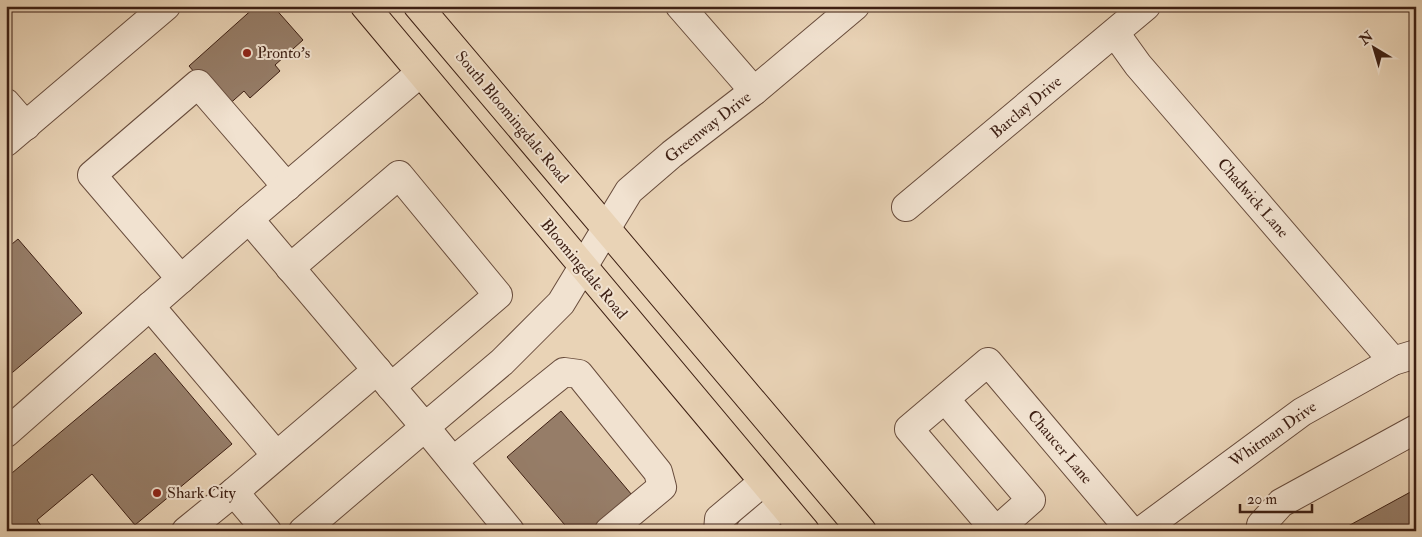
<svg xmlns="http://www.w3.org/2000/svg" width="1422" height="537" font-family="'IM FELL Double Pica',serif">
<rect width="100%" height="100%" fill="#e9d3b6"/>
<filter id="stains"><feTurbulence type="fractalNoise" baseFrequency=".004" numOctaves="4"/><feColorMatrix values="0 0 0 0 .2 0 0 0 0 .09 0 0 0 0 .02 0 0 0 .5 -.17"/></filter>
<radialGradient id="worn" r=".72"><stop offset=".6" stop-color="#630" stop-opacity="0"/><stop offset="1" stop-color="#630" stop-opacity=".3"/></radialGradient>
<g fill="#967d68" stroke="#3d1f13">
<polygon points="256,6 273,6 303,40 275,65 280,71 250,98 244,91 225,108 189,66"/>
<polygon points="18,239 82,313 6,378 6,249"/>
<polygon points="155,353 232,444 135,525 92,474 37,520 45,531 6,531 6,478"/>
<polygon points="561,411 632,495 590,531 570,531 507,457"/>
<polygon points="1416,489 1416,531 1339,531"/>
</g>
<g fill="none" stroke-linecap="round" stroke-linejoin="round">
<defs>
<g id="minor">
<polyline points="680,6 754,91"/>
<polyline points="1115,33 1138,65 1393,361"/>
<polyline points="6,103 26,126"/>
<polyline points="6,142 166,6"/>
<polyline points="906,207 1146,6"/>
<polyline points="249,219 425,427 502,362 561,303 629,191 672,154 754,91 855,6"/>
<polyline points="290,268 399,175 498,295 391,387"/>
<polyline points="181,279 92,175 198,84 287,187"/>
<polyline points="150,306 276,455"/>
<polyline points="945,399 1031,500 996,531 909,429 988,362 1131,531"/>
<polyline points="6,433 249,219 420,73"/>
<polyline points="453,461 564,372 579,374 658,472 662,487 609,531"/>
<polyline points="186,531 234,492"/>
<polyline points="267,531 234,492 377,370"/>
<polyline points="303,531 425,427 510,531"/>
<polyline points="718,531 719,519 763,482"/>
<polyline points="750,531 782,504"/>
<polyline points="1141,531 1302,412 1393,361 1416,354"/>
<polyline points="1260,531 1261,525 1281,503 1416,429"/>
</g>
<g id="major">
<polyline points="365,6 805,531"/>
<polyline points="418,6 862,531"/>
</g>
</defs>
<use href="#minor" stroke="#684c3c" stroke-width="30"/>
<use href="#major" stroke="#3d1f13" stroke-width="30"/>
<use href="#minor" stroke="#f1e2d0" stroke-width="28"/>
<use href="#major" stroke="#e9d3b6" stroke-width="28"/>
</g>
<g fill="#8f2418" stroke="#f1e2d0" stroke-width="2">
<circle cx="247" cy="53" r="5"/>
<circle cx="157" cy="493" r="5"/>
</g>
<g text-anchor="middle" dominant-baseline="central" stroke-width="4" stroke-linejoin="round" paint-order="stroke">
<g font-size="16" fill="#3d1f13" stroke="#f1e2d0" text-anchor="start">
<text x="257" y="53">Pronto's</text>
<text x="167" y="493">Shark City</text>
</g>
<g font-size="16" fill="#3d1f13" stroke="#f1e2d0">
<text transform="translate(1026 107) rotate(-40)">Barclay Drive</text>
<text transform="translate(512 117) rotate(50)">South Bloomingdale Road</text>
<text transform="translate(708 127) rotate(-38)">Greenway Drive</text>
<text transform="translate(1253 198) rotate(49)">Chadwick Lane</text>
<text transform="translate(584 269) rotate(50)">Bloomingdale Road</text>
<text transform="translate(1273 434) rotate(-35)">Whitman Drive</text>
<text transform="translate(1060 447) rotate(50)">Chaucer Lane</text>
</g>
</g>
<rect width="1422" height="537" fill="none" stroke="#e9d3b6" stroke-width="25"/>
<rect x="8" y="8" width="1407" height="522" fill="none" stroke="#3d1f13" stroke-width="2.5"/>
<rect x="12" y="12" width="1397" height="512" fill="none" stroke="#3d1f13"/>
<g transform="translate(1374 48) rotate(322)" stroke="#f1e2d0" stroke-width="4" paint-order="stroke">
<path d="M0-4L9 19L0 12L-9 19Z" fill="#3d1f13"/>
<text y="-8" font-size="14" font-weight="bold" text-anchor="middle" fill="#3d1f13">N</text>
</g>
<path d="M1240 504v8h72v-8" fill="none" stroke="#3d1f13" stroke-width="2.5"/>
<text x="1247" y="504" font-size="15" fill="#3d1f13" stroke="#f1e2d0" stroke-width="4" paint-order="stroke">20 m</text>
<rect width="100%" height="100%" filter="url(#stains)"/>
<rect width="100%" height="100%" fill="url(#worn)"/>
</svg>
